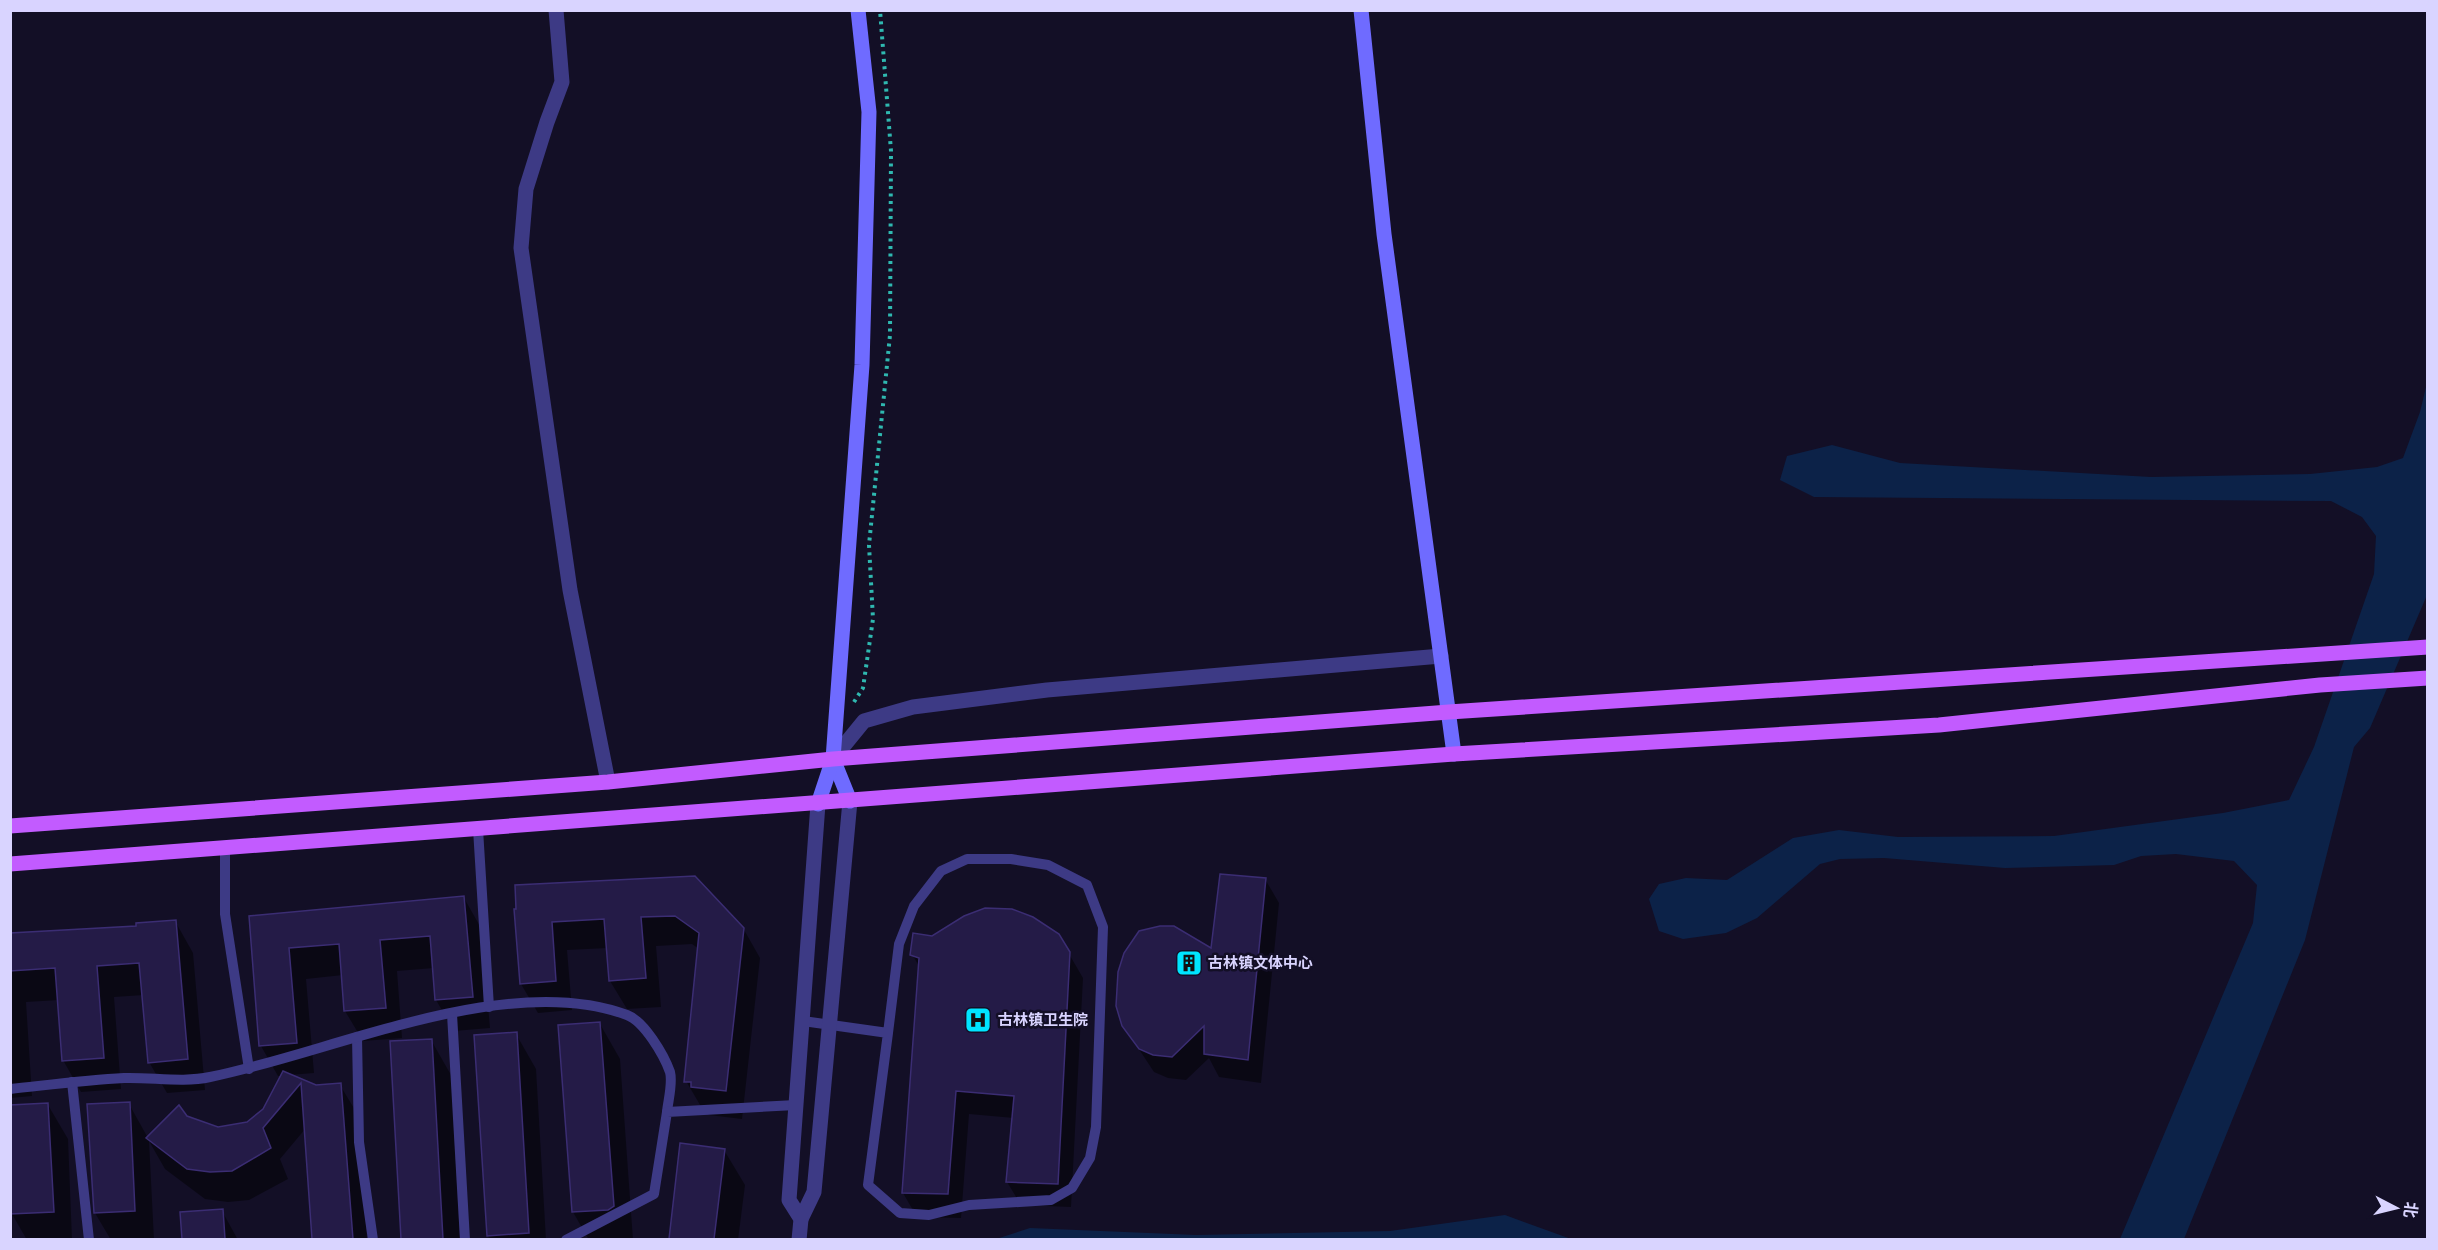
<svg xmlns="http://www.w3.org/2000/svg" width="2438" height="1250" font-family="Raleway,'Noto Sans SC',sans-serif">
<rect width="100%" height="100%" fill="#130f26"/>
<g fill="#0c2248">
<polygon points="2427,383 2427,595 2370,728 2354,747 2305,940 2184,1239 2120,1239 2253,923 2257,885 2234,861 2176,854 2141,856 2114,865 2005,868 1884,858 1840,859 1820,864 1757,918 1726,933 1683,939 1659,931 1649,899 1659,884 1686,878 1727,880 1793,838 1839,830 1898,837 2054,836 2223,813 2289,800 2314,747 2374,574 2376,536 2362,517 2331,501 1814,497 1780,480 1787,456 1832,445 1900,463 2151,477 2310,474 2377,467 2403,458 2420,412"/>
<polygon points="1505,1215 1571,1239 996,1239 1030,1228 1196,1235 1390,1231"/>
</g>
<g fill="#0007">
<polygon points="1265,879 1279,903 1261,1083 1219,1077 1209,1058 1186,1080 1168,1078 1154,1072 1123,1025 1212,951"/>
<polygon points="517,887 743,928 760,958 742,1119 709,1115 703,1110 686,1081 699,949 692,944 656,946 661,1007 627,1009 610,981 608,948 567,950 572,1010 538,1013 521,984"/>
<polygon points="464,898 481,928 490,1028 454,1031 436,1000 434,968 397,971 402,1038 363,1041 345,1011 343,975 306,979 314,1073 289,1075 316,1087 340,1085 358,1115 367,1240 314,1240 306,1128 280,1159 288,1179 249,1200 228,1202 205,1199 165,1169 149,1141 154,1240 111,1240 95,1213 129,1104 148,1138 186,1117 218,1129 248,1124 264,1110 282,1076 278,1076 261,1046 251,917"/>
<polygon points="175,921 193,953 205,1090 167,1093 149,1062 144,995 114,997 121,1089 81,1092 63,1060 59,1000 26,1002 32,1096 10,1098 10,935 138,927"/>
<polygon points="1058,935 1083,978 1071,1207 1021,1205 1007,1182 1014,1118 969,1114 961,1218 917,1217 903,1193 920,968 912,954 933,937"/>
<polygon points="600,1024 620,1059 633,1240 589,1240 573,1212"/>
<polygon points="516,1034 536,1069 546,1240 490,1240 488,1236 476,1037"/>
<polygon points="431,1040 451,1075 460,1240 402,1240 392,1043"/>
<polygon points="48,1105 68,1139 72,1240 27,1240 12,1214"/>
<polygon points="682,1145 724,1150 745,1185 738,1240 670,1240"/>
<polygon points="222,1211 238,1240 184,1240 182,1213"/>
</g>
<g fill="#241b47" stroke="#3b2d73" stroke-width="1.5">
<polygon points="1220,874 1266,878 1248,1060 1204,1054 1204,1026 1172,1057 1153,1055 1139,1049 1122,1026 1116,1006 1118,972 1124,953 1139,931 1160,926 1174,926 1211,948"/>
<polygon points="695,876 744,928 726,1091 691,1087 691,1082 684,1082 699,933 675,916 641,917 646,978 609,981 604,919 552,922 556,981 520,984 514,909 516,909 515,885"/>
<polygon points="464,896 473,997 435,1000 430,936 380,940 386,1008 344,1011 339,944 289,948 297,1043 259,1046 249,916"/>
<polygon points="985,908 1012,909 1033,917 1059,934 1070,952 1058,1184 1006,1182 1014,1096 956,1091 948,1194 902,1193 919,958 910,955 913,933 932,936 964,916"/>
<polygon points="176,920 188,1059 148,1063 139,963 97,966 104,1058 62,1061 55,968 10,971 10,933 136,926 136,923"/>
<polygon points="600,1022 614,1206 608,1210 572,1212 558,1025"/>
<polygon points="517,1032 529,1233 487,1236 474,1035"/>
<polygon points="432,1039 443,1239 401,1239 390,1041"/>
<polygon points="283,1071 316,1085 341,1083 353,1239 312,1239 301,1083 263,1128 271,1148 232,1171 210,1172 187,1169 146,1138 179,1105 187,1116 218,1127 247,1122 263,1109"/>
<polygon points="130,1102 135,1211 94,1213 87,1104"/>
<polygon points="48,1103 54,1212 10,1214 10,1105"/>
<polygon points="680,1143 725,1149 714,1239 669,1239"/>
<polygon points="223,1209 225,1239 182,1239 180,1212"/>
</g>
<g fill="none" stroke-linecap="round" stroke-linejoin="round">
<polyline stroke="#2fb8b0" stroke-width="4" stroke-dasharray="3 4.5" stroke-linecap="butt" points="854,702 863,688 873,619 869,545 890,335 891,151 880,10"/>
<g stroke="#3d3a85" stroke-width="10">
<polyline points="478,829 489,1007"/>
<polyline points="225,848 225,914 249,1069"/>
<polyline points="452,1014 465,1240"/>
<polyline points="803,1021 888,1033 868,1185 900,1213 929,1215 969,1205 1051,1200 1072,1188 1090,1158 1096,1127 1103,927 1087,885 1048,865 1011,859 967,859 941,871 914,906 899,944 888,1033"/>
<polyline points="357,1037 359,1142 373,1240"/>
<polyline points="72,1082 89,1240"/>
<path d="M 10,1089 C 48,1085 86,1080 124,1078 C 152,1077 183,1083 210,1077 C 331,1053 507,970 627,1015 C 644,1021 664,1055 670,1072 C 673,1083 668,1101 667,1112"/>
<polyline points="566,1240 654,1194 667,1112 796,1105"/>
</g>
<g stroke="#3d3a85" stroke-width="15">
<polyline points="556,10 562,82 547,122 526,189 521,248 570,590 608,782"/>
<polyline points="833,759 864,721 913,707 1047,690 1441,656"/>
<polyline points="801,1219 814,1192 850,801"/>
<polyline points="799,1240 801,1219 789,1200 818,804"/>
</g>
<g stroke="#6f6bff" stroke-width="15">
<polyline points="1361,10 1384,234 1454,754"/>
<polyline points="833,759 850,801"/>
<polyline points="818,804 833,759 862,365 869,112 858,10"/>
</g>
<g stroke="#c25bff" stroke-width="15">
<polyline points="10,826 608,782 833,759 1449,712 2428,647"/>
<polyline points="10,864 1454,754 1939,725 2320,685 2428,678"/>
</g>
</g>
<defs>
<symbol id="building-square" viewBox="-11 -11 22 22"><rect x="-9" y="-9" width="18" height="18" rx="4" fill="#00e5ff" stroke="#130f26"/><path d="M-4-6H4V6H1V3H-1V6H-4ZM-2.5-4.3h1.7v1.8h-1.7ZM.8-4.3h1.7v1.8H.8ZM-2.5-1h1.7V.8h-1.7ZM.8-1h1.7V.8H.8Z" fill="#111"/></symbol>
<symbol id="hospital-square" viewBox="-11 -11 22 22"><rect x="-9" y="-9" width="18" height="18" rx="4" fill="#00e5ff" stroke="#130f26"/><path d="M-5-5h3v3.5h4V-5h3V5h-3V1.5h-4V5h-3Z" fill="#111"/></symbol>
</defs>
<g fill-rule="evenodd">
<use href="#building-square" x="1174" y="948" width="30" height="30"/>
<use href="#hospital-square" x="963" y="1005" width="30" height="30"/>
</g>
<g text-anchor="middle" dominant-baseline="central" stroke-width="5" stroke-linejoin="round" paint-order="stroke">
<g font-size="15" font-weight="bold" fill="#d9d4ff" stroke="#130f26" text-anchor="start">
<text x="1208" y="963">古林镇文体中心</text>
<text x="998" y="1020">古林镇卫生院</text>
</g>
</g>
<rect width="2438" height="1250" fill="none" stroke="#d9d4ff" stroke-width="24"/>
<g transform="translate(2396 1208) rotate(97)" stroke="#130f26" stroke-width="4.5" paint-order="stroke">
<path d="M0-4.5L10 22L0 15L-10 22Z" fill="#d9d4ff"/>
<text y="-9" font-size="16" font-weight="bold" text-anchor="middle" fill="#d9d4ff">北</text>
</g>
</svg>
